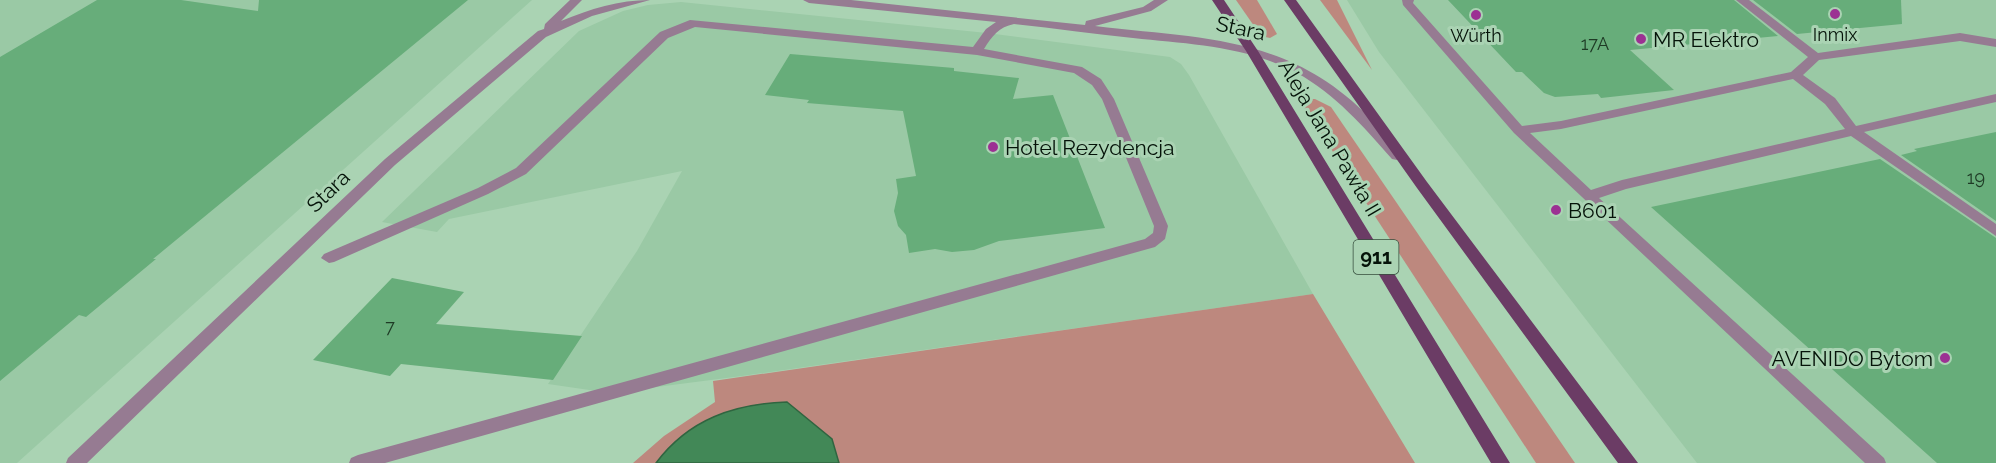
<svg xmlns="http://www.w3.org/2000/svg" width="1996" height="463" font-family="Raleway,sans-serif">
<rect width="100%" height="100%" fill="#aad3b3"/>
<g fill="#9ac9a5">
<polygon points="0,0 532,0 17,463 0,463"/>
<polygon points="1347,0 1996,0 1996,463 1697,463 1379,52"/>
<polygon points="681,2 987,33 1170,57 1181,64 1189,75 1313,294 742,376 610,393 548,384 637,251 682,171 449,219 437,232 382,222 579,31 623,11 648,5"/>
</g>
<g fill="#bd887e">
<polygon points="1236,0 1257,0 1277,34 1270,38 1261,36"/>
<polygon points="1320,0 1337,0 1372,70"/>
<polygon points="1304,99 1315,99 1331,107 1575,463 1536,463 1303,106"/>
<polygon points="1313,294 1415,463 633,463 664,436 715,402 713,381"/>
</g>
<path fill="#428857" stroke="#306540" stroke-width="1.5" d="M 787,402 L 832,439 L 839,463 L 656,463 C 689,419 734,404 787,402 Z"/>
<g fill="#67ad7a">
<polygon points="97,0 181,0 258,11 259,0 468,0 153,259 156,259 86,317 79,315 0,381 0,57"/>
<polygon points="1448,0 1734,0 1778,36 1630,50 1674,90 1601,98 1598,94 1555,97 1544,93 1522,72 1516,72"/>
<polygon points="1753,0 1901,0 1902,24 1797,34"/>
<polygon points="790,54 954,68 954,71 1019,78 1013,99 1053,95 1105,228 999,241 974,250 952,252 935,249 909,253 906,235 898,226 894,211 898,193 896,179 916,176 903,111 807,103 809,100 765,95"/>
<polygon points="1996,132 1996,221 1901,155 1917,151 1914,149"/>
<polygon points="1880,159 1996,238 1996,463 1937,463 1651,207"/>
<polygon points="392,278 464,292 436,324 582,336 553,380 401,364 390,376 313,360"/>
</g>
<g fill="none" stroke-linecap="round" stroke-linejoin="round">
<g fill="#967b92" fill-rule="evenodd">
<path d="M 570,0 L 582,0 L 561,21 C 590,9 619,0 650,0 L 592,16 L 546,37 L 395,165 L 87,463 L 66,463 L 68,458 L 385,159 L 538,31 L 544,29 L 545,24 Z"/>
<path d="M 803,0 L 851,0 L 1085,25 L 1086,21 L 1143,7 L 1154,0 L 1168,0 L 1151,11 L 1095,26 C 1203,39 1289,35 1370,118 C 1382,130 1394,142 1404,156 L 1397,160 L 1392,159 C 1364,127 1335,94 1297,73 C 1247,46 1189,44 1133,38 C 1093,34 1054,28 1014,24 C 999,27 992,36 984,49 L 1082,67 L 1101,79 L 1114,99 L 1168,226 L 1165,239 L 1155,247 L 385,463 L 349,463 L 351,458 L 358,455 L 1145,239 L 1153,233 L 1154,226 L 1102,99 L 1092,85 L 1074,73 L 977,55 L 695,27 L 668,38 L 526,174 L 488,194 L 334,262 L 329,263 L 321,258 L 324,254 L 478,188 L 516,168 L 660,32 L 690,20 L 973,47 L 986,29 L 996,22 L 809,3 Z"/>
<path d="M 1402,0 L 1414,0 L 1413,3 L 1522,126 L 1561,121 L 1791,72 L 1808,57 L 1736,0 L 1749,0 L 1818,53 L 1960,33 L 1996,39 L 1996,47 L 1960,41 L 1819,60 L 1803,75 L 1835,98 L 1856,126 L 1996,94 L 1996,102 L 1864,132 L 1996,224 L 1996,236 L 1851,136 L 1626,189 L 1599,198 L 1884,458 L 1886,463 L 1865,463 L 1514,133 L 1403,5 ZM 1793,79 L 1825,104 L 1845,129 L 1622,180 L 1591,190 L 1530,133 L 1561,129 Z"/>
</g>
<g fill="#6b3c65" fill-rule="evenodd">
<polygon points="1212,0 1224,0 1258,51 1510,463 1491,463 1246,51"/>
<polygon points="1284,0 1296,0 1427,182 1638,463 1618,463 1417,188"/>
</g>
</g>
<g fill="#9c3193" stroke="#aad3b3" stroke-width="2">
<circle cx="1835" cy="14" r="6"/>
<circle cx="1476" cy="15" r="6"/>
<circle cx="1641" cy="39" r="6"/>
<circle cx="993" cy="147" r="6"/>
<circle cx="1556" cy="210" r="6"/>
<circle cx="1945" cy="358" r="6"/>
</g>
<g text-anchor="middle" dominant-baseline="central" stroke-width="6" stroke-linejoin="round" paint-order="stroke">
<g font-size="18" fill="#051309" stroke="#aad3b3">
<text x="1835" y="34">Inmix</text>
<text x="1476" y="35">Würth</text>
</g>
<g font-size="18" fill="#1e3a25">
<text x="1595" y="43">17A</text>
<text x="1976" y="177">19</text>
<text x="390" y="326">7</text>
</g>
<rect fill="#aad3b3" stroke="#364d3c" stroke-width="1.5" x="1353.5" y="240" width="45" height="34" rx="4.5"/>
<g font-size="20" font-weight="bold" fill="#051309">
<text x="1376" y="257">911</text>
</g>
<g font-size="21" fill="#051309" stroke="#aad3b3">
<text transform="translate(1241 28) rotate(12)">Stara</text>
<text transform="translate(1330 138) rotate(59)">Aleja Jana Pawła II</text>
<text transform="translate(328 191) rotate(-44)">Stara</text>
</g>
<g font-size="21" fill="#051309" stroke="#aad3b3" text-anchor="start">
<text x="1653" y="39">MR Elektro</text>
<text x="1005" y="147">Hotel Rezydencja</text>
<text x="1568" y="210">B601</text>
<text x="1933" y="358" text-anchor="end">AVENIDO Bytom</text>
</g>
</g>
</svg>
